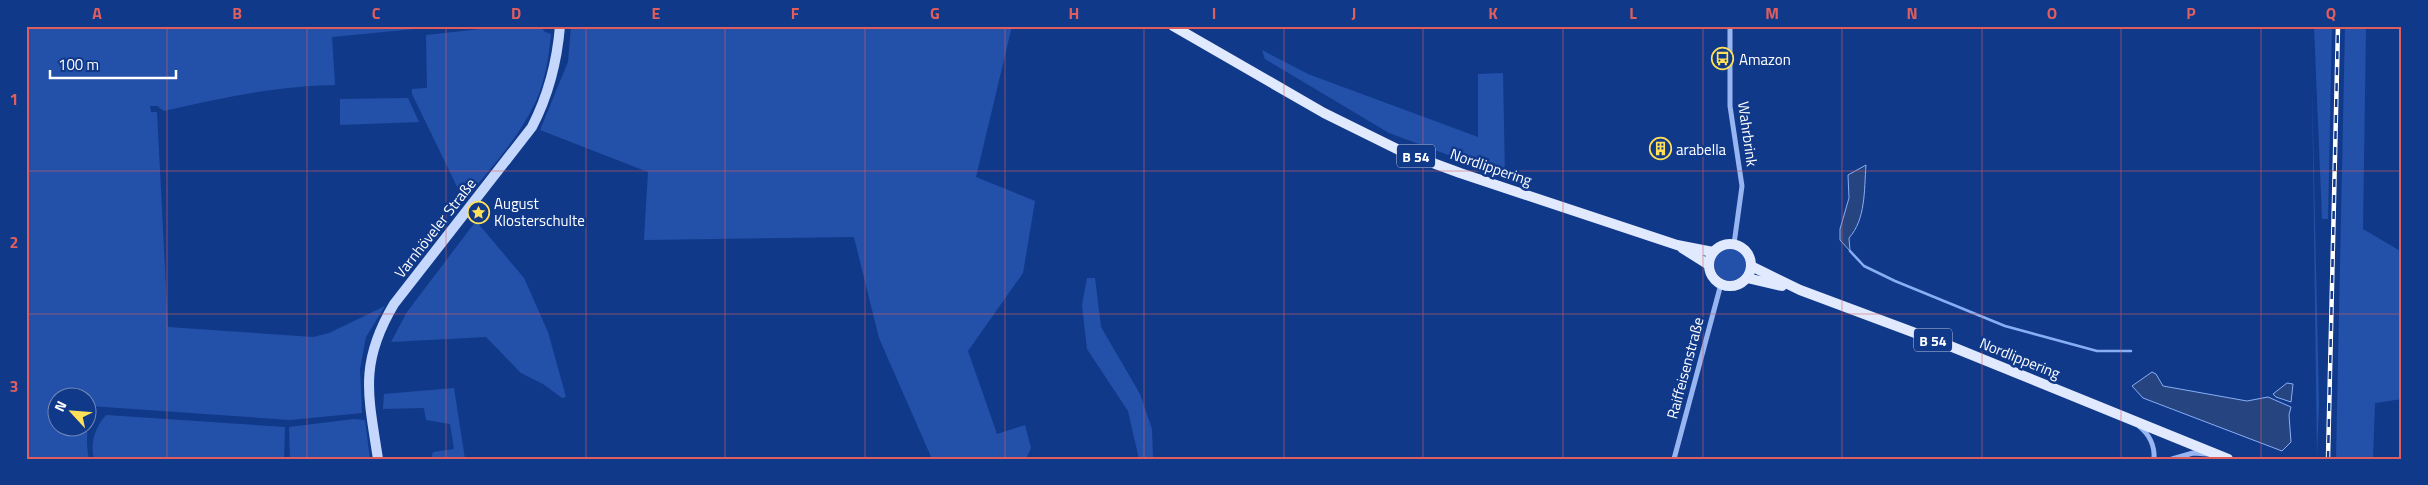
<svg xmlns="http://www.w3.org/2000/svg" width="2428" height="485" font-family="'Titillium Web',sans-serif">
<rect width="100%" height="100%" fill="#11398a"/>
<g fill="#2351a9" fill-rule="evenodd">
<path d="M 26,26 L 445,26 L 332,37 L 335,85 C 275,86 222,98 164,111 L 157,106 L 150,106 L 151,112 L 157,112 L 168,327 L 313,337 L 329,333 L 385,306 L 366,337 L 360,369 L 362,413 L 290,420 L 90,406 C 88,424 85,441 89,459 L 26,459 ZM 58,398 L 88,398 L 88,428 L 58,428 Z"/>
<path d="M 507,26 L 540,26 L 545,32 L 551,34 C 549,56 545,81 536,101 C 519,138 489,170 464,201 L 412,94 L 412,89 L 427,88 L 426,35 Z"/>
<polygon points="571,26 1012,26 976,177 1035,201 1023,273 968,351 997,434 1025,425 1031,448 1026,459 932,459 879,338 854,237 644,240 648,172 540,130 568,62"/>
<polygon points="2314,26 2332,26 2328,219 2322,219"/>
<polygon points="2345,26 2366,26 2363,229 2402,252 2402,399 2375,403 2373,459 2336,459"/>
<polygon points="1262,50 1308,74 1478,137 1478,74 1503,73 1505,176 1389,133 1265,59"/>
<polygon points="2312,83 2319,405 2317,456"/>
<polygon points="408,98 419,122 340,125 340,99"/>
<polygon points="476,221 524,278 548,332 566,397 562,398 543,384 521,373 486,337 391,342 407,312"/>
<circle cx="1731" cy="264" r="17"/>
<polygon points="1087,278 1095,278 1101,327 1140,394 1152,429 1153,459 1139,459 1128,411 1087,349 1082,305"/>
<polygon points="454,388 465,459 431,459 433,452 454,449 450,424 426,420 424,408 383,409 384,394"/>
<path d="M 106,415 L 285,427 L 284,459 L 94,459 C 90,442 95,428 106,415 Z"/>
<polygon points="354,419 365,420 370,459 290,459 289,427"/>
</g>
<g fill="#254480" stroke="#88aff5">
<path d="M 1866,165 C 1864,190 1866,219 1849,238 L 1850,251 L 1840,240 L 1840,229 L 1849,198 L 1848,175 Z"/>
<polygon points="2152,372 2156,374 2163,386 2247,401 2268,397 2291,407 2289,415 2291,442 2282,451 2143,398 2132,386"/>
<polygon points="2287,383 2293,384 2291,402 2276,397 2273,394"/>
</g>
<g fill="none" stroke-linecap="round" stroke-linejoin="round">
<polyline stroke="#88aff5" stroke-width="2.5" points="1850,251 1864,266 1895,281 2005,326 2097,351 2131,351"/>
<g stroke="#97b6f1" stroke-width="5">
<polyline points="1730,26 1730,106 1742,186 1734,244"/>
<path d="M 2139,426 C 2149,434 2155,446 2154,459"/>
<polyline points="1674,459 1721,284"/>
<polyline points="2172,459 2193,453 2208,454"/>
</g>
<path stroke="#c5d7fc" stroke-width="10" d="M 378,459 C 368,394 359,363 394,304 L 532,127 C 549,94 557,63 560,26"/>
<g stroke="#e1e9ff" stroke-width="10">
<polyline points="1173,26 1324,113 1403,152 1460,173 1677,245 1713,252"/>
<circle cx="1730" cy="265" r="21"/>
<polyline points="1682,248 1709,265"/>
<polyline points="1751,266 1800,290 1950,346 2228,459"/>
<polyline points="1747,278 1782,286"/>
</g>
<defs>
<polyline id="rail" points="2328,459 2338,26"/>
</defs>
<use href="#rail" stroke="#fff" stroke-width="4.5"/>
<use href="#rail" stroke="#11398a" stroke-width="2.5" stroke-dasharray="8" stroke-linecap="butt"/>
</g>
<path fill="none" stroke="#e05e5e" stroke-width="1" stroke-opacity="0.55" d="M 167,26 L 167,459M 307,26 L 307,459M 446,26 L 446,459M 586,26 L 586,459M 725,26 L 725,459M 865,26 L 865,459M 1005,26 L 1005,459M 1144,26 L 1144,459M 1284,26 L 1284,459M 1423,26 L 1423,459M 1563,26 L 1563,459M 1703,26 L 1703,459M 1842,26 L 1842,459M 1982,26 L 1982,459M 2121,26 L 2121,459M 2261,26 L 2261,459M 26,171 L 2402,171M 26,314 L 2402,314"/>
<defs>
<symbol id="bus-ring" viewBox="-11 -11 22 22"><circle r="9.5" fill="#11398a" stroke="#ffe057" stroke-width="1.5"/><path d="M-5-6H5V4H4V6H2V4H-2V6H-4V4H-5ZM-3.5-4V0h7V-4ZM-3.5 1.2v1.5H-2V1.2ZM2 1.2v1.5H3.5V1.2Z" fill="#ffe057"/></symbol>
<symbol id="building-ring" viewBox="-11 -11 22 22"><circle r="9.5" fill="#11398a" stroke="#ffe057" stroke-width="1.5"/><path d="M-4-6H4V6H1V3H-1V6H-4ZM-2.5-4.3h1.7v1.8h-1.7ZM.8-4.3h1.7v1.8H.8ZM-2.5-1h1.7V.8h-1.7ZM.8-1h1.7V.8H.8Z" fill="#ffe057"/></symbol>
<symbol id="sight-ring" viewBox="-11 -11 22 22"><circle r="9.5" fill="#11398a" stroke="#ffe057" stroke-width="1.5"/><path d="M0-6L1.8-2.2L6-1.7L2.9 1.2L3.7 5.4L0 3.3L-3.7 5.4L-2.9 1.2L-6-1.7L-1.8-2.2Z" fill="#ffe057"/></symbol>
</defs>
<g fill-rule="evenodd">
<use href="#bus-ring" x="1710" y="46" width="25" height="25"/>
<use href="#building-ring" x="1648" y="136" width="25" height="25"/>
<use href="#sight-ring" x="466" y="200" width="25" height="25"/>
</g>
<g text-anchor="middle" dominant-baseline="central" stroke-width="5" stroke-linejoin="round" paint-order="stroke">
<g fill="#11398a" stroke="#b8c4dc" stroke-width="1">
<rect x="1397" y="144.5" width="38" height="23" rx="4"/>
<rect x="1914" y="328.5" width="38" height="23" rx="4"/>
</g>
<g font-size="14" font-weight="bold" fill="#fff">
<text x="1416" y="156">B 54</text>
<text x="1933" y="340">B 54</text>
</g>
<g font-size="15" fill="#fff" stroke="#11398a" text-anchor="start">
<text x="1739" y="59">Amazon</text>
<text x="1676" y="149">arabella</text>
<text x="494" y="203">August<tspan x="494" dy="17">Klosterschulte</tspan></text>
</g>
<g font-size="15" fill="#fff" stroke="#11398a">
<text transform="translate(1748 134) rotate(82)">Wahrbrink</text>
<text transform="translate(1491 167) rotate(19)">Nordlippering</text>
<text transform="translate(435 228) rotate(-52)">Varnhöveler Straße</text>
<text transform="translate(2020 358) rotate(22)">Nordlippering</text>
<text transform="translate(1685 368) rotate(-75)">Raiffeisenstraße</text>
</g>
</g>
<rect width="2428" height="485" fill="none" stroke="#11398a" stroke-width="55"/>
<g transform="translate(72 412) rotate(296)"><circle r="24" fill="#11398a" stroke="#7088b9"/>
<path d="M0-4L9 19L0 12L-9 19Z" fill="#ffe057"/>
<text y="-8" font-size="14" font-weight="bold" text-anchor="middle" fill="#ffffff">N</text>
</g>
<path d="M50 70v8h126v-8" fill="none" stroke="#ffffff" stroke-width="2.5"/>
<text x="58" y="70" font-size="15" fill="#ffffff" stroke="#11398a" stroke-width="4" paint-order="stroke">100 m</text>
<rect x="28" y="28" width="2372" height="430" fill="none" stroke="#e05e5e" stroke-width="2"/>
<g font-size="16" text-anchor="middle" font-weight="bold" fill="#e05e5e">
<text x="97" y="19">A</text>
<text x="237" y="19">B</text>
<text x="376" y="19">C</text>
<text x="516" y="19">D</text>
<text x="656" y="19">E</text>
<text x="795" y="19">F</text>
<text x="935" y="19">G</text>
<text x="1074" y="19">H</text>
<text x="1214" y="19">I</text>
<text x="1354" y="19">J</text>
<text x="1493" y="19">K</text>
<text x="1633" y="19">L</text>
<text x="1772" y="19">M</text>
<text x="1912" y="19">N</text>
<text x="2052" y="19">O</text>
<text x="2191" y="19">P</text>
<text x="2331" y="19">Q</text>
<text x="14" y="105">1</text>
<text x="14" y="248">2</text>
<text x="14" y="392">3</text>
</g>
</svg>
